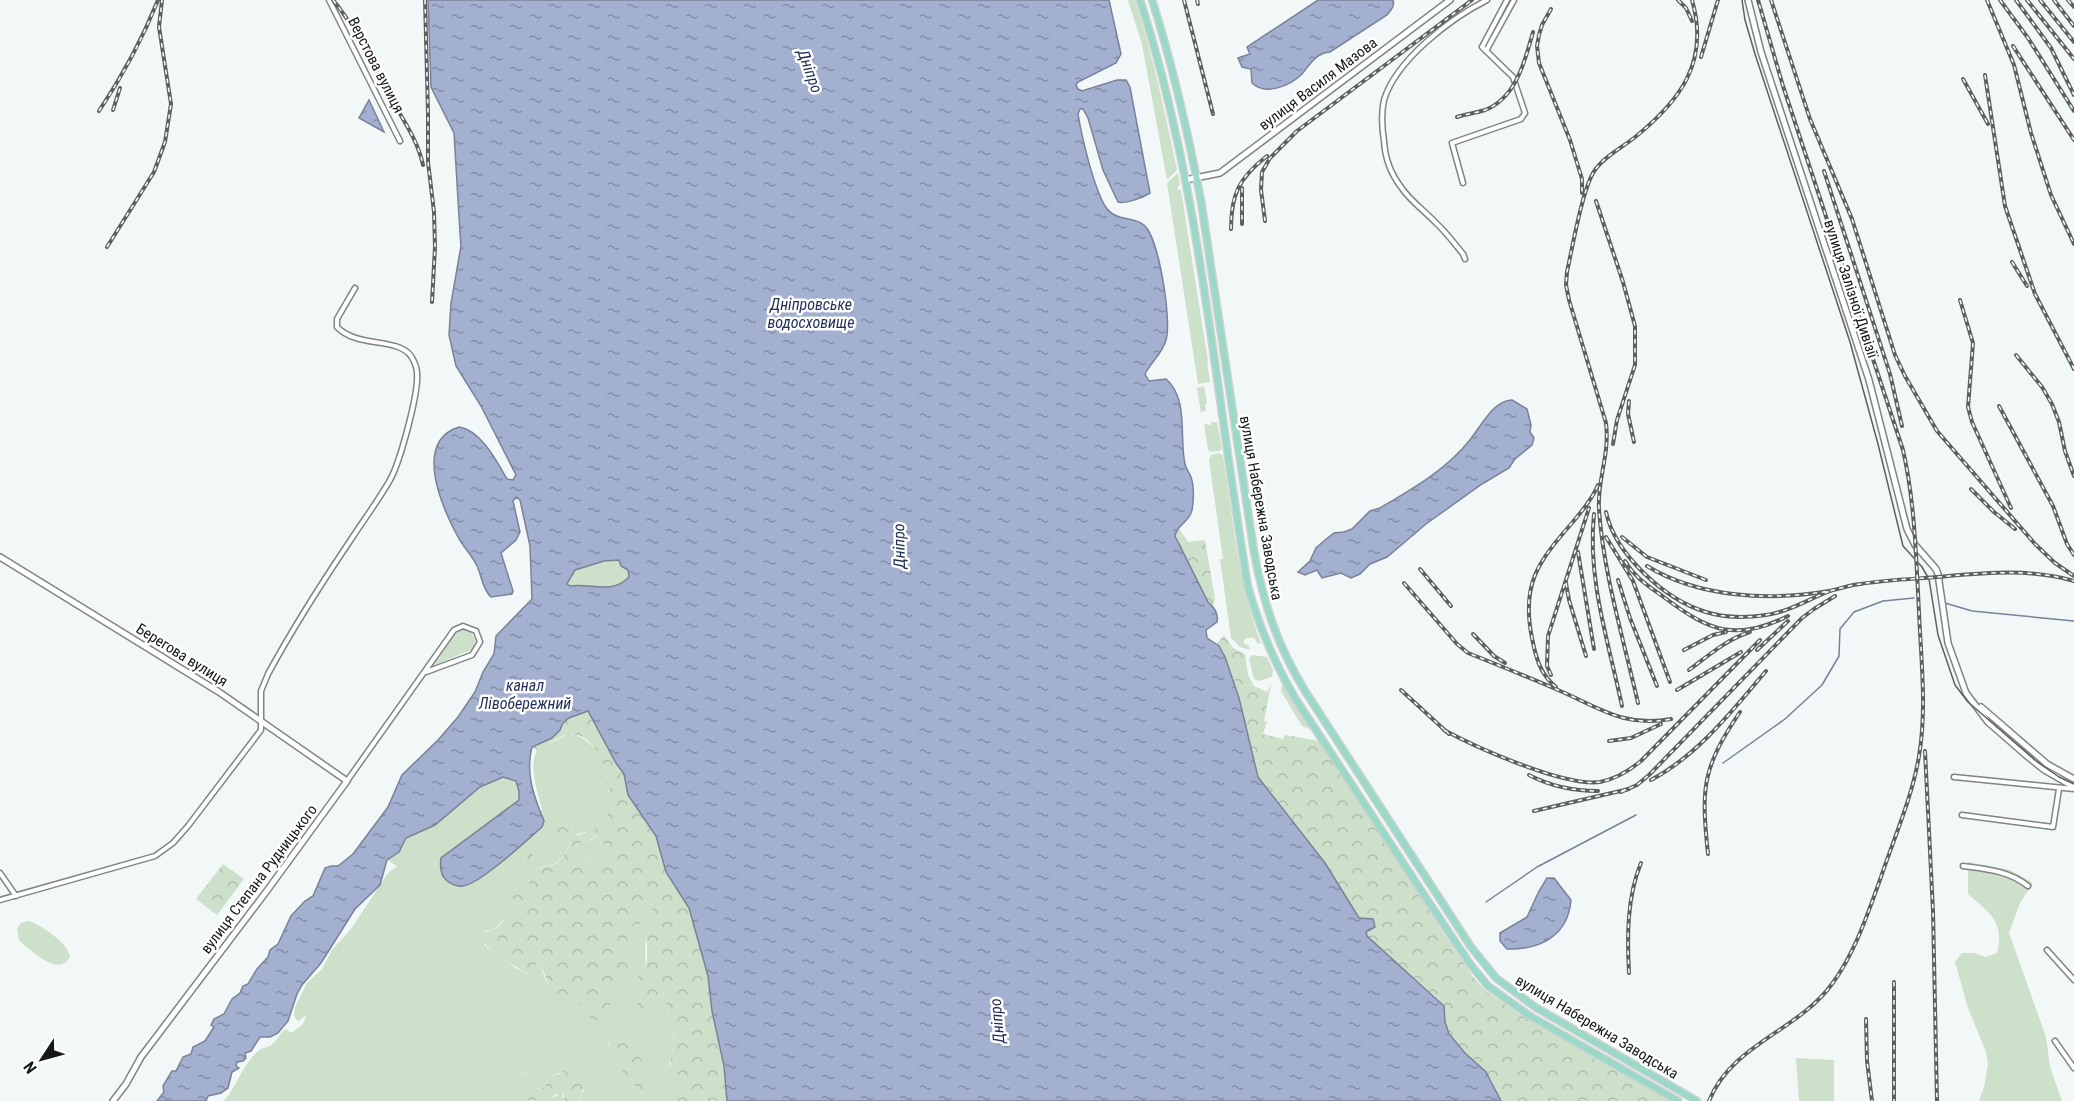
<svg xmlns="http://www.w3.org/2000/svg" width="2074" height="1101" font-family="'Roboto Condensed',sans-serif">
<defs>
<pattern id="forest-crowns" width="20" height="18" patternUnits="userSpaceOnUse" patternTransform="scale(1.5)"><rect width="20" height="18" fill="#cce0ca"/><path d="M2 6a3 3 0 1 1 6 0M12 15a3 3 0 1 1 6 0" fill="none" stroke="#aebfad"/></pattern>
<pattern id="water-ripples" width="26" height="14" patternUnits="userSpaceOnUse" patternTransform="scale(1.5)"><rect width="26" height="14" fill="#a3b0cf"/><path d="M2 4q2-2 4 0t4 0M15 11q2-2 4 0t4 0" fill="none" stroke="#848ea7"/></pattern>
</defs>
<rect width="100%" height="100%" fill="#f2f7f8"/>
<g fill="#cce0ca" fill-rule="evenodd">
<path d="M 1128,0 L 1135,0 C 1153,55 1165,113 1177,170 L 1167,180 L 1142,44 Z"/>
<polygon points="1178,173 1180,185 1178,186 1178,190 1181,190 1208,361 1207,361 1210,382 1198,384 1167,183"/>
<polygon points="1204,386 1207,403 1205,405 1206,410 1201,413 1197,388"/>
<polygon points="1211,422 1217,422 1222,448 1220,451 1210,452 1208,449 1204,424 1211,425"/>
<path d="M 1219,453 L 1223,456 C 1233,518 1238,584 1261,643 L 1258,644 L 1254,638 L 1247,638 L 1243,641 L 1245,644 L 1248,645 L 1250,650 L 1240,647 L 1231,638 L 1220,559 L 1223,559 L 1209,460 L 1211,455 Z"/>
<path d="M 620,560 L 628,569 L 629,577 C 612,595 591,583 569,586 L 567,584 L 575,570 L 604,561 Z"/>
<path d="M 463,630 C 473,631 478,640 473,649 L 432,666 L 455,634 Z"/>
<polygon points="1252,655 1267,657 1273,670 1272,677 1259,681 1254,679 1249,659"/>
<polygon points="1282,683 1312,730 1302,726 1281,691"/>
<path d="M 568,734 L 577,735 L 588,742 L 597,750 L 606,766 L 607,777 L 610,783 L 607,802 L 609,812 L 608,820 L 603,828 L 606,858 L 601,863 C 588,863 581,858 575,848 L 575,845 L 591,840 L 597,835 L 586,832 L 573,835 L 570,819 L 558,835 L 558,840 L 571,840 C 562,865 557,864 532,869 L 534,858 L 531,851 L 526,851 C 523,866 532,879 528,894 L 523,894 L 516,903 L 523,905 L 519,912 C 501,915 503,929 485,931 L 484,945 L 516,968 L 534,977 L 534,968 L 537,963 C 544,969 543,976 548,984 C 555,995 574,1001 585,1006 L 587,1012 L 605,1016 L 612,1000 L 608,996 L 615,977 L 622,974 L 625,961 L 622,955 L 628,950 L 628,927 L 635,926 L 641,904 L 645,900 L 652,905 C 653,915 647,926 646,937 C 644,961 646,983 651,1007 L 652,1000 L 663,992 C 670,1005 664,1020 674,1031 L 672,1057 L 669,1065 L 686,1073 L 685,1081 L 681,1088 L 674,1083 L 675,1090 L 664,1098 L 667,1101 L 580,1101 L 579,1099 L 585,1088 L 580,1079 L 580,1067 C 574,1069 551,1075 548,1078 C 546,1080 545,1085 545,1087 L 538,1089 L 525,1072 L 519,1074 L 526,1101 L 224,1101 C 237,1086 241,1068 255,1054 C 262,1046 268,1049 274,1043 C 279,1038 280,1032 286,1029 L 291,1033 L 303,1024 L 307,1015 L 298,1021 L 294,1016 L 295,1007 L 307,983 L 322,969 L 332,950 L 351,929 L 388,873 L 397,866 L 387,860 C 390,858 393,857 395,855 C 401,850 402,841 408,836 C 417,830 430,829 438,822 C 454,810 520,742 519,800 L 512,807 L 465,886 L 483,875 L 542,827 L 544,821 L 540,812 L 542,810 C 538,792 528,768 537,750 ZM 613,1041 L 636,1077 L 647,1087 L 619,1061 L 608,1045 Z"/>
<path d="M 1968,862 L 2010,870 L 2033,883 L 2020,903 L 2009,933 L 2046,1037 L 2050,1067 L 2062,1101 L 1979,1101 L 1984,1087 L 1988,1064 L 1986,1052 L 1968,1008 L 1955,962 L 1962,953 L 1974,953 L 1986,957 L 1997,953 C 2005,921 1989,913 1968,894 Z"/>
<path d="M 28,921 C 40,924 68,943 70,956 C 60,979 30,950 19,940 L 17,929 L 21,923 Z"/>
<polygon points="1796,1058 1834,1060 1834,1101 1799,1101"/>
<polygon points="559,1091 562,1091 564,1101 527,1101 557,1096"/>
</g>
<g fill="url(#forest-crowns)">
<path d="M 1180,530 L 1188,542 L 1205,540 L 1215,599 L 1213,606 L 1208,602 C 1202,588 1175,540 1175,531 Z"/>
<path d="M 1224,635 L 1233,648 L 1245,654 L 1248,675 L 1254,686 L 1267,692 L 1271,685 L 1264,721 L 1267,722 L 1263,734 L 1283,739 L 1285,735 L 1320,741 L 1445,935 L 1474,978 L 1486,991 L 1518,1013 L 1671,1101 L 1501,1101 C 1496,1091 1493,1080 1486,1072 C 1474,1059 1460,1050 1450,1035 C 1443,1023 1446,1011 1439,1000 L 1367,936 L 1365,932 L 1375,927 L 1373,919 L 1359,918 L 1325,863 L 1258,777 L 1235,684 L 1221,649 L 1217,644 Z"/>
<path d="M 589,710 L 616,763 L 624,774 L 628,795 L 656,836 L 666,872 L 689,908 L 708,976 L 712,1011 L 724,1066 L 727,1101 L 667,1101 L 664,1098 L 667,1093 L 675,1090 L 674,1082 L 681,1088 L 685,1081 L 686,1074 L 677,1075 L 669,1073 L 673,1049 L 668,1041 L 674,1039 L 674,1031 C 664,1020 670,1005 663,992 C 653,997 652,1005 645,1013 C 636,1005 630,992 636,980 C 639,974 645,972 646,965 C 649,953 645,940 647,927 C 649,919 653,913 652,905 L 645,900 L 641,904 L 647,917 L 641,923 L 629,928 L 642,941 L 632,951 L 628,951 L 622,955 L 625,961 L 633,961 L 635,970 L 628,976 L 622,974 L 615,977 L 608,996 L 613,999 L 605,1016 L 598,1021 L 590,1019 L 585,1006 L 572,1001 L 565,1002 C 560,997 554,993 550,987 C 545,978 545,969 537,963 L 534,968 L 534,977 C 515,966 490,954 477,934 C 484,932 490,931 496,928 C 507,922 501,915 519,912 L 522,906 L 516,903 L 512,898 L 517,892 L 528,894 C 532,879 523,866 525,851 L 531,851 L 534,858 L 533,869 C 557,865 562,865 571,841 L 557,840 L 556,828 L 564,819 L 570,819 L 573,835 L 579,835 L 600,827 C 596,839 587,842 575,845 L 575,848 C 581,858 588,863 600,863 L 605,858 L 602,828 C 611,815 606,814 607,801 C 607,795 611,789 609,783 C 605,764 595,735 571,734 C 561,734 547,746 537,750 L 532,747 L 552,738 L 560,730 L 563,723 L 570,718 Z"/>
<polygon points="223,864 244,879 217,915 196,899"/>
<path d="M 622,1033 C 632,1041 638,1048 642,1061 L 634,1072 L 636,1077 L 647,1087 L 645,1091 L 624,1079 L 622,1064 L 607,1053 C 608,1044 614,1036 622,1033 Z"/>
<path d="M 580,1067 L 584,1073 L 580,1079 L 586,1083 L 579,1099 L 580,1101 L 564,1101 L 564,1095 L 562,1091 C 552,1099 539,1099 526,1101 L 518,1075 L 525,1072 L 538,1089 L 545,1087 L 547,1079 L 550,1076 L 558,1075 L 567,1069 Z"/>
</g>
<g fill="url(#water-ripples)" stroke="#798298" stroke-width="1.5" fill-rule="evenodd">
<path d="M 428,0 L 1109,0 L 1121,54 L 1116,63 L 1078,82 L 1076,85 L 1078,89 L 1082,91 L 1117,80 L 1126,80 L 1130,87 L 1150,193 C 1142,198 1126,204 1118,202 L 1103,170 L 1088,118 L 1083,109 L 1080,109 L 1078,114 C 1082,138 1093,185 1105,206 C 1116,223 1132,215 1144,225 C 1159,238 1172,321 1166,340 C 1162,354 1151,362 1145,374 L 1149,381 L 1166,379 C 1189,398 1179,439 1185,464 C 1186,469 1189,472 1191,477 C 1194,486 1194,500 1192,510 C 1190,522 1176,525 1175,536 L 1208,602 C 1214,607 1219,613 1217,622 L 1206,630 L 1207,638 L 1219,646 L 1225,657 L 1239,698 L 1258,777 L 1325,863 L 1359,918 L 1373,919 L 1375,927 L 1366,932 L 1367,936 L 1444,1006 L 1445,1022 L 1449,1034 L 1465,1053 L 1486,1072 L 1501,1101 L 727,1101 L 724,1066 L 712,1011 L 708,976 L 689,908 L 666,872 L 656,836 L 628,795 L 624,774 L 616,763 L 588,711 L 569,718 L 563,723 L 560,730 L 552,738 L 532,747 C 525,773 534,797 544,821 L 542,827 C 527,840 480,884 463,886 C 456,887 451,884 446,880 C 440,874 440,865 441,858 L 519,800 L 519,791 L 516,781 L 503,777 L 480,787 L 435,825 L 406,838 L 399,852 L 387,860 L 380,885 L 355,909 L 321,963 L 302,985 L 297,994 L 288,1021 L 278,1033 L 270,1037 L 260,1037 L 251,1051 L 245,1053 L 246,1058 L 243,1061 L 237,1062 L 236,1066 L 239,1068 L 232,1072 L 228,1088 L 221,1093 L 208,1096 L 206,1101 L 157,1101 L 164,1092 L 163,1086 L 172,1071 L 176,1071 L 183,1057 L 191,1054 L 193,1047 L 205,1041 L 214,1027 L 211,1025 L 214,1019 L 224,1014 L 232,999 L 240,993 L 243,986 L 248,984 L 257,969 L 268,957 L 270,950 L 278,944 L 291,916 L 305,901 L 313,896 L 325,868 L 331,866 L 338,866 L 353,854 L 388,807 L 402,775 L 438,740 L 458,717 L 475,692 L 483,672 L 494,654 L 496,636 L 532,599 L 530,546 L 520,500 L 516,497 L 513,501 L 520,532 L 516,540 L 501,553 L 513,591 L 512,594 L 491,597 C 482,589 482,575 476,564 C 471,554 463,547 458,537 C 443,509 412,442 459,427 C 481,430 497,462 507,479 L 513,480 L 516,475 L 481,406 L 456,366 L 449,335 L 451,303 L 461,246 L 460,233 L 454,133 L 431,87 ZM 619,560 L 621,566 L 628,570 L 629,577 C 612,595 591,583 570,586 L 567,584 L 575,570 L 604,561 Z"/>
<path d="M 1318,0 L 1393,0 C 1395,6 1391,10 1387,15 L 1330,52 C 1316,53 1310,64 1302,74 C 1290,86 1265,96 1252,83 L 1251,69 L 1242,67 L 1238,58 L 1250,54 L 1247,47 Z"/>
<polygon points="369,100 384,132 359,118"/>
<path d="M 1512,400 L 1527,409 L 1531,425 L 1530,432 L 1534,438 L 1532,445 L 1515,459 L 1509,468 L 1482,484 L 1426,524 L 1387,557 L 1370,564 L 1360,574 L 1351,578 L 1341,573 L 1322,578 L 1317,570 L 1305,575 L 1298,572 L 1310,561 L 1316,548 L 1325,540 L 1334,533 L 1344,532 L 1352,529 L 1370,511 L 1380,508 C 1412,489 1446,470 1469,441 C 1481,427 1492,401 1512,400 Z"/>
<path d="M 1547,878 L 1554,878 L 1571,900 C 1568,936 1540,950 1507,949 L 1500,941 L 1500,933 L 1527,917 L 1539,891 Z"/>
</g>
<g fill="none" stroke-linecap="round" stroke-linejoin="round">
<g stroke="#798298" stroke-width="1.5">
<polyline points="1945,603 1972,611 2074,621"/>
<polyline points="1723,763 1785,719 1822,685 1839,656 1840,629 1854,612 1883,601 1914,598"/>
<polyline points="1486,902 1537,867 1636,815"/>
</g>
<defs>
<g id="minor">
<polyline points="329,0 400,141"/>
<polyline points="1486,51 1514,0"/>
<polyline points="1463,183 1452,143 1521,119 1525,113 1513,77 1482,47 1507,0"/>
<path d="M 1465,259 L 1463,254 C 1454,243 1446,232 1436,223 C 1425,211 1410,201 1401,187 C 1391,174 1385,157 1384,141 C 1382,128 1381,113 1384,100 C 1396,60 1451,18 1487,0"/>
<polyline points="1954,777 2074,789"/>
<polyline points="347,781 454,630 463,626 476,631 480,642 472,655 426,672"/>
<polyline points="1962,815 2053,827 2059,789"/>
<path d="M 1963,866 C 1987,869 2009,871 2028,886"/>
<polyline points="0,873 16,896"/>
<path d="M 0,900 L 155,856 L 173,843 L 188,826 L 261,730 L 261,691 L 268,674 C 293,628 321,584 350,541 C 363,521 378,501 390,480 C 400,462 419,393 417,373 C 417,368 414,361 411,356 C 397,337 357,348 337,327 L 337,319 L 355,288"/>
<polyline points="2047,950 2074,980"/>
<polyline points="2055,1041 2074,1068"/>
</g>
<g id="tertiary">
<polyline points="1748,0 1761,52 1869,380 1907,529 1915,545 1936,569 1938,574 1948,643 1966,693 1988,722 2027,756 2043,769 2074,787"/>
<polyline points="1185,180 1220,173 1450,0"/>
<polyline points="0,557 219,692 347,781 266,892 141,1057 126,1084 113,1101"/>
<polyline points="1981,707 2047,764 2074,779"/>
</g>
<g id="primary">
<path d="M 1140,0 C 1201,188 1215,393 1248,587 C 1259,627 1274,662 1295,698 L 1430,904 L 1470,964 L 1488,986 L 1530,1016 L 1678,1101"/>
<path d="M 1152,0 C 1173,66 1188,133 1201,201 L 1254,552 C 1264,605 1277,645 1305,691 L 1471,947 L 1496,978 L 1535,1007 L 1697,1101"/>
</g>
</defs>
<use href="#minor" stroke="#808484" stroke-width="7"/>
<use href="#tertiary" stroke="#808484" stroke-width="8"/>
<use href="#primary" stroke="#d0d1d1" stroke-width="9"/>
<use href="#minor" stroke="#fff" stroke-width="4"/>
<use href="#tertiary" stroke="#fff" stroke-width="5"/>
<use href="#primary" stroke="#9ad9c8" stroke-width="6"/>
<polyline stroke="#5d6060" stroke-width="1.5" points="1742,0 1745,20 1755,54 1850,342 1878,444 1903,546 1922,567 1929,579 1938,635 1955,685 1968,702 2036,761 2059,777 2074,784"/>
<defs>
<g id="rail">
<path d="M 333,0 C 356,28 370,59 387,91 C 400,116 417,137 423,165"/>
<polyline points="425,0 428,113 428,162 434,212 435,247 432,302"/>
<polyline points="1184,0 1213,114"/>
<polyline points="1197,0 1198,4"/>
<polyline points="1678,0 1686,8 1692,21"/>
<polyline points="1771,0 1810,119 1852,219 1895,355 1905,376 1937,431 2035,544 2055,563 2074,576"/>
<polyline points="1987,0 2014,65 2031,133 2051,195 2074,244"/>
<polyline points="2000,0 2028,38 2074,111"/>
<polyline points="2016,0 2051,48 2074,95"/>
<polyline points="2027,0 2074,59"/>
<polyline points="2040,0 2074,42"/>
<polyline points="2054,0 2074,26"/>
<polyline points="2068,0 2074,7"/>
<polyline points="1551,9 1542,25 1539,35 1537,46 1539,63 1570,140 1582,179 1582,193"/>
<polyline points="2013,46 2074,140"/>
<polyline points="1701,57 1718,0"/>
<polyline points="1985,75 2005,206 2035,294 2074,369"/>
<polyline points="1963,79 1988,124"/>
<polyline points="113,110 120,88"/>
<path d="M 99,111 C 123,75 142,40 158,0"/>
<path d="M 1457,117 C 1466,114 1476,113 1485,110 C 1516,98 1525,61 1533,32"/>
<polyline points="1824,171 1890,374 1902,426"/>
<polyline points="1242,188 1242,224"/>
<polyline points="1596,201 1623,282 1635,326 1635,365 1617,420 1613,444"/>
<polyline points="1265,221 1261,190 1262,172 1270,158 1297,131 1472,0"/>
<path d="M 1231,229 C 1231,194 1239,178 1267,156"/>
<polyline points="107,247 154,172 165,142 171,104 159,27 162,0"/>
<polyline points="2012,262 2027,286"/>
<polyline points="1960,300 1973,343 1968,407 1972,422 2011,508"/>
<polyline points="2016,355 2042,387 2052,404 2059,422 2065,451 2074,476"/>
<polyline points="1629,401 1628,414 1634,442"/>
<polyline points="1999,406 2053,506 2067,544 2074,555"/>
<polyline points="1971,489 1994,512 2015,529"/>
<path d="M 1606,512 C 1615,554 1665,600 1706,612 C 1725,618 1746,618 1766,615 C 1788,612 1809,599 1830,591"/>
<path d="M 1594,514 C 1587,579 1609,644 1622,706"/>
<polyline points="1606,537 1633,581 1670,682"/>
<polyline points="1622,537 1647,557 1706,580"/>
<polyline points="1578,552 1594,649"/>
<path d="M 1625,561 C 1635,578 1650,587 1665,598 C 1709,631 1736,642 1788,616"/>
<path d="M 1647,566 C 1699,598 1770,601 1829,591 C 1839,589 1850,585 1860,584 C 1886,580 1912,579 1938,577 C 1984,573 2029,568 2074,581"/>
<polyline points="1420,569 1451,606"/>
<polyline points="1618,580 1630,618 1657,686"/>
<path d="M 1404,583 L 1457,644 L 1468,653 C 1498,665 1528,677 1558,690 C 1598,707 1624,728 1671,719"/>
<polyline points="1566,583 1569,600 1586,656"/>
<polyline points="1473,634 1494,656 1505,663"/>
<polyline points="1684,650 1713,635 1726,632"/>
<polyline points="1757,650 1788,621"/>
<path d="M 1689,670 C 1708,656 1727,639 1750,632"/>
<polyline points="1551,675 1547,666 1548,636 1589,508"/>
<path d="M 1556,687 C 1540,674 1536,658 1532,638 C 1521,584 1538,562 1572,523 C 1582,511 1592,499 1598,485"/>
<polyline points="1401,690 1449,734"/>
<polyline points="1677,690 1741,652"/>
<path d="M 1638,703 C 1624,641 1603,572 1599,509 C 1597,480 1610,455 1606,423 L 1569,300 L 1566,285 L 1567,272 C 1572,249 1583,186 1595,170 C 1604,157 1621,148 1634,138 C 1680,101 1710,62 1692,0"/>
<path d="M 1444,730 C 1477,748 1565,787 1600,782 C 1615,779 1629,771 1641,761 L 1760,640"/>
<polyline points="1609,741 1631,738 1661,724"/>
<polyline points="1925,751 1933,911 1937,1101"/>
<path d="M 1529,775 C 1550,786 1574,791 1598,791"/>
<path d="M 1651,780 C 1698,755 1733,710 1766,671"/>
<polyline points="1621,792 1637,785 1649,775 1802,618 1814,609 1835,596"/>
<polyline points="1534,811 1629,789"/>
<path d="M 1708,854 C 1701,788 1702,768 1740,712"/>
<path d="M 1629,973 C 1627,936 1627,897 1641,863"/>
<polyline points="1894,982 1894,1101"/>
<polyline points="1866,1019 1867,1061 1872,1101"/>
<path d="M 1709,1101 C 1732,1044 1798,1031 1832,984 C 1855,953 1868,913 1881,877 C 1894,838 1912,798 1919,756 C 1927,709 1921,660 1919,612 C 1916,557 1915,503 1903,450 L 1783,86 L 1758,0"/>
</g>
</defs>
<use href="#rail" stroke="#5d6060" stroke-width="4"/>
<use href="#rail" stroke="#fff" stroke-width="1.5" stroke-dasharray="4.5" stroke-linecap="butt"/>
</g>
<g text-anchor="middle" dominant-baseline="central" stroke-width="5" stroke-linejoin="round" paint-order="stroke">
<g font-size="15" fill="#161818" stroke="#fff">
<text transform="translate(376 65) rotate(63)">Верстова вулиця</text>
<text transform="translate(1318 84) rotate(-37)">вулиця Василя Мазова</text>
<text transform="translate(1851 289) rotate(72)">вулиця Залізної Дивізії</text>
<text transform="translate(1261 508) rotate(80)">вулиця Набережна Заводська</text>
<text transform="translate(182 655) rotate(32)">Берегова вулиця</text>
<text transform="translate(259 879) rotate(-53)">вулиця Степана Рудницького</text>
<text transform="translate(1597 1027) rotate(31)">вулиця Набережна Заводська</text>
</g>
<g font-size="16" font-style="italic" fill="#1f2e57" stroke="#fff">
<text transform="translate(810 71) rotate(70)">Дніпро</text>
<text x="811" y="304">Дніпровське<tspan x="811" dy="18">водосховище</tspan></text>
<text transform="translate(899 546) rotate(-91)">Дніпро</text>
<text x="525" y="685">канал<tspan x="525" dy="18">Лівобережний</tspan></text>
<text transform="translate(997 1021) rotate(-95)">Дніпро</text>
</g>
</g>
<g transform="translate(42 1059) rotate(234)" stroke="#ffffff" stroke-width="4.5" paint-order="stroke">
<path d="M0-4.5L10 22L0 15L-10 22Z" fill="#161818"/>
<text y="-9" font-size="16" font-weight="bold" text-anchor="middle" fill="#161818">N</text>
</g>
</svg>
